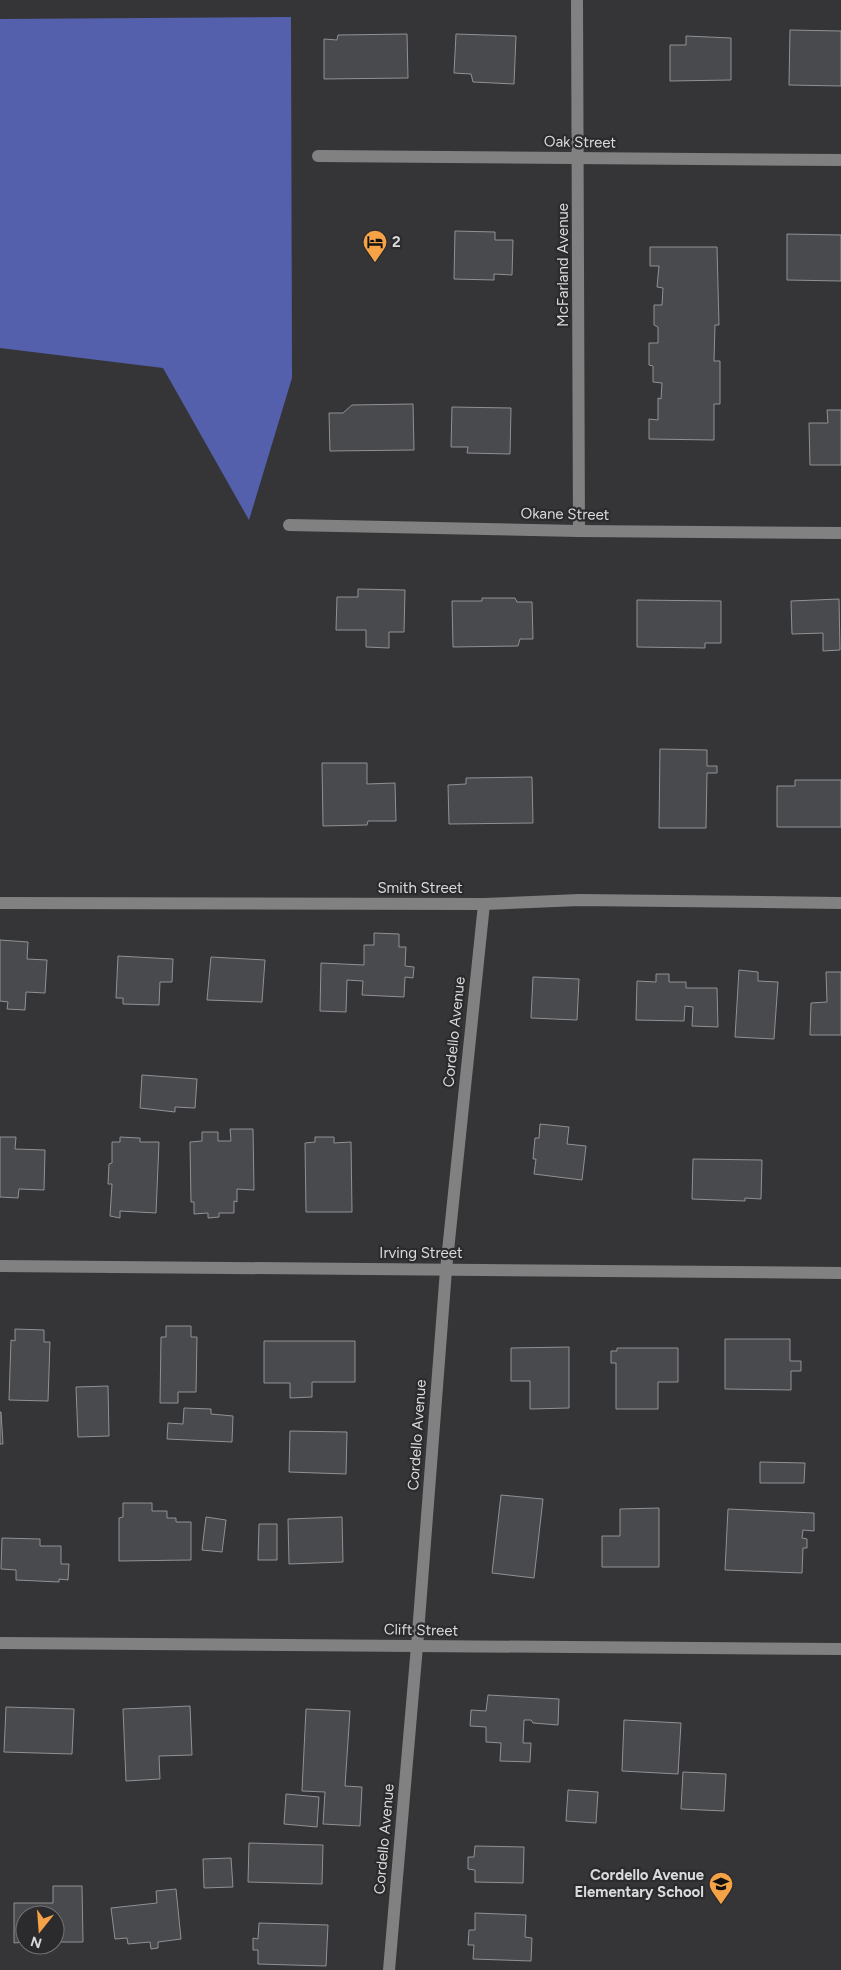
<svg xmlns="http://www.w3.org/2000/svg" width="841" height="1970" font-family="Figtree,sans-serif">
<rect width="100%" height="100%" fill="#353538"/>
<polygon fill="#5460ac" points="291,17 292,378 249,520 163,368 0,348 0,19"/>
<g fill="#494a4d" stroke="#909194">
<polygon points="790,30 841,31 841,86 789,85"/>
<polygon points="407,34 408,78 324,79 324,39 337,40 338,35"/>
<polygon points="456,34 516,36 514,84 473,82 471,74 454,73"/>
<polygon points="686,36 731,38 731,80 670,81 670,45 686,45"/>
<polygon points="455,231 495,232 495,240 513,240 512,275 494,274 494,280 454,279"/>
<polygon points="787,234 841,235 841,281 787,280"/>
<polygon points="650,247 717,247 719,325 715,325 714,361 720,361 720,404 714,404 714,440 649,439 649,419 658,420 658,398 661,399 662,383 653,382 653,366 649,365 649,343 658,343 658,327 654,325 654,305 662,305 663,288 657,287 659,266 650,266"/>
<polygon points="413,404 414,450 330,451 329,413 343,413 352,405"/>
<polygon points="452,407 511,408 510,454 467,453 468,447 451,447"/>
<polygon points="827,410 841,410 841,465 810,465 809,423 828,423"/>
<polygon points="358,589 405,590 404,632 389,632 389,648 366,647 366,630 336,630 337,597 358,597"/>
<polygon points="482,598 515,598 517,602 532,602 533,639 520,639 518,646 453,647 452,601 482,601"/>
<polygon points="839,599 840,650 823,651 823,633 792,634 791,601"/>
<polygon points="637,600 721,601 721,643 705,643 705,648 637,647"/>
<polygon points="660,749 707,750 707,766 717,766 717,773 707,773 706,828 659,828"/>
<polygon points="322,763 367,763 367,784 395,783 396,821 368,821 367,825 323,826"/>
<polygon points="532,777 533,823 449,824 448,785 466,784 466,778"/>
<polygon points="795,780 841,780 841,827 777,827 777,786 795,786"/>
<polygon points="374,933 399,934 399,947 406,947 405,966 414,967 413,978 405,977 404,997 362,995 363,981 347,980 346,1012 320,1011 321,963 364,965 364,945 374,945"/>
<polygon points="0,940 28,942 27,959 47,960 45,993 26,992 25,1010 7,1009 8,1002 0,1001"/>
<polygon points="118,956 173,959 172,982 160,982 159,1005 123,1004 123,998 116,998"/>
<polygon points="211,957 265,960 262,1002 207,1000"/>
<polygon points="739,970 758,972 758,981 778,982 774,1039 735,1037"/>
<polygon points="826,972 841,972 841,1035 810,1035 811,1003 827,1002"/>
<polygon points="656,974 669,974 669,982 686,982 686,988 717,988 718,1027 692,1026 693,1007 685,1006 684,1021 636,1020 637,981 656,982"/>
<polygon points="533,977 579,979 577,1020 531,1018"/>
<polygon points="142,1075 197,1079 195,1108 175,1107 175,1112 140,1108"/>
<polygon points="540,1124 569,1127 567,1144 586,1146 582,1180 534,1174 536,1159 533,1159 535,1138 539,1138"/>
<polygon points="230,1129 253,1129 254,1190 237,1189 237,1202 234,1201 234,1213 219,1213 219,1217 208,1218 208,1213 194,1214 194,1202 191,1202 190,1142 202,1141 202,1132 218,1132 218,1141 231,1141"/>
<polygon points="0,1137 16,1137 15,1149 45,1150 44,1190 19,1189 18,1198 0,1197"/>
<polygon points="120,1137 140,1138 140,1142 159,1142 156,1213 120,1211 120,1218 110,1216 112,1184 108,1184 109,1164 112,1163 112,1142 120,1142"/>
<polygon points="315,1137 334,1137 334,1143 351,1142 352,1212 306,1212 305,1143 315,1142"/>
<polygon points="693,1159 762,1160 761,1199 745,1198 745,1201 692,1199"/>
<polygon points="166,1326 191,1326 191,1337 197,1337 196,1392 178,1392 178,1403 160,1403 161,1337 166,1337"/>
<polygon points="15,1329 44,1330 44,1342 50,1342 48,1401 9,1400 11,1340 15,1341"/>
<polygon points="725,1339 790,1339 790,1361 801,1361 801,1371 791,1371 791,1390 725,1389"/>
<polygon points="264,1341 355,1341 355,1382 312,1382 312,1397 290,1398 290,1383 264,1383"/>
<polygon points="569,1347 569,1408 530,1409 530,1381 511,1381 511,1348"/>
<polygon points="617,1348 678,1348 678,1382 658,1382 658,1409 616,1409 616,1363 611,1363 611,1351 617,1351"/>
<polygon points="108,1386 109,1436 78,1437 76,1387"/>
<polygon points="184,1408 211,1409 211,1414 233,1416 232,1442 167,1439 168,1423 183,1424"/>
<polygon points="0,1412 1,1412 3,1444 0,1444"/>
<polygon points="290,1431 347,1432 346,1474 289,1472"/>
<polygon points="760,1462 805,1463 804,1483 760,1483"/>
<polygon points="501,1495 543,1499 534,1578 492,1573"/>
<polygon points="123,1503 152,1503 152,1511 167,1511 167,1518 176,1518 176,1522 191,1522 191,1560 119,1561 119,1518 123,1517"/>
<polygon points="659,1508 659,1567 602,1567 602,1536 620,1536 620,1509"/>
<polygon points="728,1509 814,1513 814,1531 803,1530 802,1538 807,1539 807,1548 803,1548 802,1573 725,1570"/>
<polygon points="206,1517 226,1520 222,1552 202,1550"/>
<polygon points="342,1517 343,1562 289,1564 288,1519"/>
<polygon points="259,1524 277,1524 277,1560 258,1560"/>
<polygon points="2,1538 40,1539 40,1546 61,1546 61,1564 69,1564 68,1580 59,1579 59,1582 16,1580 16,1570 1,1569"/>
<polygon points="488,1695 559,1699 558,1725 533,1723 531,1720 524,1720 523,1743 531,1743 530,1762 500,1761 501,1743 486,1742 486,1727 470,1726 471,1710 486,1711"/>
<polygon points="190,1706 192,1755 159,1756 160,1779 126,1781 123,1709"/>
<polygon points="6,1707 74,1709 72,1754 4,1752"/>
<polygon points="306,1709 350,1711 345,1786 362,1787 360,1826 323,1824 325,1792 302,1791"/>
<polygon points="624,1720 681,1723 678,1774 622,1771"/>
<polygon points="683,1772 726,1774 724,1811 681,1809"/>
<polygon points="568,1790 598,1792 596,1823 566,1821"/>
<polygon points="286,1794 319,1797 317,1827 284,1824"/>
<polygon points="249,1843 323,1845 322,1884 248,1882"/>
<polygon points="475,1846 524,1847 523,1883 475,1882 475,1870 468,1869 468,1857 474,1857"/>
<polygon points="231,1858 233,1887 204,1888 203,1859"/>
<polygon points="53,1886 82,1886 83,1942 55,1942 55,1915 25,1915 25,1942 14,1943 14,1903 53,1903"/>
<polygon points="176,1889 181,1939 158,1942 158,1948 151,1949 150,1942 128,1944 127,1938 115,1939 111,1908 157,1903 156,1891"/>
<polygon points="475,1913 526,1915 525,1937 532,1938 531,1961 473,1959 474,1945 468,1945 469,1930 475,1930"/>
<polygon points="259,1923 328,1925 326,1966 258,1964 258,1950 253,1950 253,1938 258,1939"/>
</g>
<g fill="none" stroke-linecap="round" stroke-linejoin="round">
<g stroke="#818182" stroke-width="12">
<polyline points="577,0 579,531"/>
<polyline points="318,156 841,160"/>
<polyline points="289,525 579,531 841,533"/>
<polyline points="0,903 484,904 579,900 841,903"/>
<polyline points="0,1266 841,1273"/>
<polyline points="0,1643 841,1649"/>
<polyline points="389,1970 417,1646 446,1270 484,904"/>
</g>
</g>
<defs>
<symbol id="hotel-pin" viewBox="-11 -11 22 30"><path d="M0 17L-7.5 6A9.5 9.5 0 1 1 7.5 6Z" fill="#f6a247" stroke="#2b2b2e"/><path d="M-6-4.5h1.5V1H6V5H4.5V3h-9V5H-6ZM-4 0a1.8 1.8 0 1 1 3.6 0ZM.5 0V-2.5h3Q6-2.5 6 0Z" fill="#111"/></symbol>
<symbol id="school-pin" viewBox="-11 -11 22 30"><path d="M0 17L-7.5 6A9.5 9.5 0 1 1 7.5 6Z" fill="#f6a247" stroke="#2b2b2e"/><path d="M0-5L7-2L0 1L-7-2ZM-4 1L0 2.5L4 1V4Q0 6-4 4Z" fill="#111"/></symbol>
</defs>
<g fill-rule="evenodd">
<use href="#hotel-pin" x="361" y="228" width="28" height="38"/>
<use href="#school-pin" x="707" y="1870" width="28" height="38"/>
</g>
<g text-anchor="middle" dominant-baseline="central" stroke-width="4.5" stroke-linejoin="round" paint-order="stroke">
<g font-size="15" fill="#d9dadb" stroke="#2b2b2e">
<text transform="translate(580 142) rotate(1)">Oak Street</text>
<text transform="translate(563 265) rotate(-90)">McFarland Avenue</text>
<text transform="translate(565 514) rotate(1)">Okane Street</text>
<text x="420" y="888">Smith Street</text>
<text transform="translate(454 1032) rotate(-84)">Cordello Avenue</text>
<text x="421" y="1253">Irving Street</text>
<text transform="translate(417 1435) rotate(-86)">Cordello Avenue</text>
<text transform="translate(421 1630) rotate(1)">Clift Street</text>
<text transform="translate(384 1839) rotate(-85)">Cordello Avenue</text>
</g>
<g font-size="15" font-weight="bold" fill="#d9dadb" stroke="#2b2b2e" text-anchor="start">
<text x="392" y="242">2</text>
<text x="704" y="1875" text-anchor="end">Cordello Avenue<tspan x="704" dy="17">Elementary School</tspan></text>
</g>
</g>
<g transform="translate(40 1930) rotate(197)"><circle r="24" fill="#2b2b2e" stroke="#717173"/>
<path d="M0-4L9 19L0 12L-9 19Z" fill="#f6a247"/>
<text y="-8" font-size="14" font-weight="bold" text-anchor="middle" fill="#d9dadb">N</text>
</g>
</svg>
